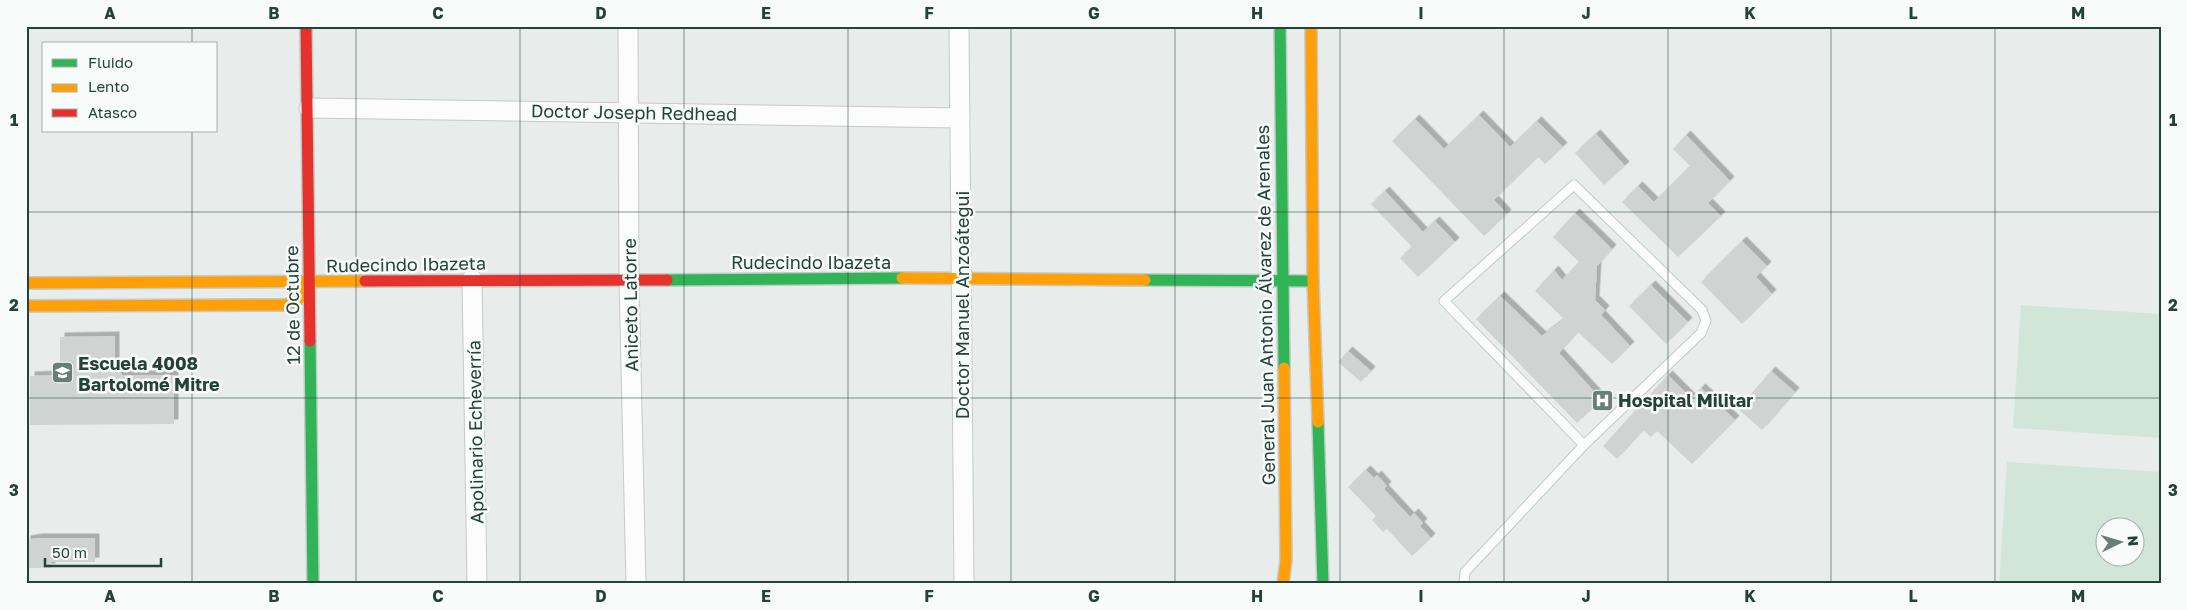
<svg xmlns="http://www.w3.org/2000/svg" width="2187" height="610" font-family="'Golos Text',sans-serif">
<defs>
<filter id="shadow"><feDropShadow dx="4.5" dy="-4.5" stdDeviation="0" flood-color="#0004"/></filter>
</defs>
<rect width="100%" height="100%" fill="#e8edeb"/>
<g fill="#d1e6d8" fill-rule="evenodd">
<polygon points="2021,305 2161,314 2161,438 2013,428"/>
<path d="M 2007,462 L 2161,472 L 2161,584 L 1999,584 ZM 2104,528 L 2134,528 L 2134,558 L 2104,558 Z"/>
</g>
<g fill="#cfd4d2" filter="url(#shadow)">
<polygon points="1479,115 1510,147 1537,121 1563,147 1545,164 1538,157 1494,200 1507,214 1484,236 1392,141 1415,119 1444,149"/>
<polygon points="1596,134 1625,166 1604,185 1575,153"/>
<polygon points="1686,135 1730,181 1708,203 1721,216 1678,257 1622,202 1638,186 1654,202 1690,166 1673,149"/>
<polygon points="1385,191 1423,232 1435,221 1455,242 1418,277 1400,258 1412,247 1371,204"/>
<polygon points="1575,213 1612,249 1597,266 1595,300 1605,310 1601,315 1630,346 1612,364 1578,332 1559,353 1602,400 1577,423 1476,319 1500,296 1542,336 1564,319 1535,291 1554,270 1562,280 1579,262 1553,237"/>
<polygon points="1742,241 1767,266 1756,277 1772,294 1742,324 1701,282"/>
<polygon points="1651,285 1688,322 1666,344 1629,306"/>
<polygon points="115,336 115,373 122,373 122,375 174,375 174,424 30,425 30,376 60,375 60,337"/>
<polygon points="1348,351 1371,371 1361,382 1338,362"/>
<polygon points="1771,371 1795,392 1762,430 1738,409"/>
<polygon points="1668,375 1691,398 1701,388 1735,420 1692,464 1657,431 1651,437 1643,430 1617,459 1603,446"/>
<polygon points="1366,470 1374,478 1377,475 1387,486 1384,489 1410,517 1414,513 1423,523 1420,526 1431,538 1412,556 1387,529 1383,532 1372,520 1376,516 1348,487"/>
<polygon points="38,538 95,538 95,562 51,562 51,568 26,568 26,540"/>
</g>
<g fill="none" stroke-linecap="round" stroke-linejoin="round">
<defs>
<g id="lane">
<polygon points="1574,185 1702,310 1706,321 1701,333 1584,445 1444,301"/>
<polyline points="1464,584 1465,572 1584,445"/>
</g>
<g id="street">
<polyline points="628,26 629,280 636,584"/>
<polyline points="959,26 964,584"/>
<polyline points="309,108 960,118"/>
<polyline points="472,279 477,584"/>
</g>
<g id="fast">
<polyline points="1280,26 1284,368"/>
<polyline points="667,280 902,278"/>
<polyline points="1145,280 1313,281"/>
<polyline points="310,341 313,584"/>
<polyline points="1318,422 1323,584"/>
</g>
<g id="slow">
<polyline points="1311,26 1313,281 1318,422"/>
<polyline points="902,278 1145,280"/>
<polyline points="26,283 365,281"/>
<polyline points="26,306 286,305 300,298 309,283"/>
<polyline points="1283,584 1286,560 1284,368"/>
</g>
<g id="jam">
<polyline points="306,26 310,341"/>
<polyline points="365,281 667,280"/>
</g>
</defs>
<use href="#lane" stroke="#c5cac8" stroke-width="11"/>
<use href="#street" stroke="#c5cac8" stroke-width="21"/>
<use href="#fast" stroke="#c3cbc8" stroke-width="14"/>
<use href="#slow" stroke="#c3cbc8" stroke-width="14"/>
<use href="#jam" stroke="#c3cbc8" stroke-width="14"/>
<use href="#lane" stroke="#fcfcfc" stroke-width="9"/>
<use href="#street" stroke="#fcfcfc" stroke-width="19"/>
<use href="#fast" stroke="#30b455" stroke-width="11"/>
<use href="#slow" stroke="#ff9f0a" stroke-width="11"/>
<use href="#jam" stroke="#e5322d" stroke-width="11"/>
</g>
<path fill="none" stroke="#24423a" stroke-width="1" stroke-opacity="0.55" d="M 192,26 L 192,44M 356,26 L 356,584M 520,26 L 520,584M 684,26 L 684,584M 848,26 L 848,584M 1011,26 L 1011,584M 1175,26 L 1175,584M 1340,26 L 1340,584M 1504,26 L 1504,584M 1668,26 L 1668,584M 1831,26 L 1831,584M 1995,26 L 1995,584M 192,131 L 192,584M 26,212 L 2161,212M 26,398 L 2161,398"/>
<defs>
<symbol id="school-square" viewBox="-11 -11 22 22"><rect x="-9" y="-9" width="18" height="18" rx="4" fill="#697e78" stroke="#f7fbf9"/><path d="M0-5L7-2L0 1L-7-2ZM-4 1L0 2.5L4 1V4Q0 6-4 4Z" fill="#fff"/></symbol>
<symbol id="hospital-square" viewBox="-11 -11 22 22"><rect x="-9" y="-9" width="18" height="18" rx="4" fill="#697e78" stroke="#f7fbf9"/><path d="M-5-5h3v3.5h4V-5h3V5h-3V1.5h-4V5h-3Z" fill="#fff"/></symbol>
</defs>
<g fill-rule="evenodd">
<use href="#school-square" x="50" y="360" width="25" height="25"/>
<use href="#hospital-square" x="1590" y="388" width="25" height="25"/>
</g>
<g text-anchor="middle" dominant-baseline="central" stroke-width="5" stroke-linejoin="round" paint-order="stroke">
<g font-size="18" fill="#24423a" stroke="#f7fbf9">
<text transform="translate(634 112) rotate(1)">Doctor Joseph Redhead</text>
<text x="811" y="262">Rudecindo Ibazeta</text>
<text transform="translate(406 264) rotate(-1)">Rudecindo Ibazeta</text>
<text transform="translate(292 305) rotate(-91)">12 de Octubre</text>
<text transform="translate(630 305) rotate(-91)">Aniceto Latorre</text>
<text transform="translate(962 305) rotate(-90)">Doctor Manuel Anzoátegui</text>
<text transform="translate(1265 305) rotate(-91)">General Juan Antonio Álvarez de Arenales</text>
<text transform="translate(475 432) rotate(-91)">Apolinario Echeverría</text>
</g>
<g font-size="18" font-weight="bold" fill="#24423a" stroke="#f7fbf9" text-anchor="start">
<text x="78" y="363">Escuela 4008<tspan x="78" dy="21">Bartolomé Mitre</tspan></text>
<text x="1618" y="400">Hospital Militar</text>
</g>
</g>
<rect width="2187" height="610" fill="none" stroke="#f7fbf9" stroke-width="55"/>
<rect x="42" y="42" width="175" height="90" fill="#f7fbf9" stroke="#a3b1ad"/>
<rect x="52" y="59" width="25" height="8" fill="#30b455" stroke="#a3b1ad"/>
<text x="88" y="68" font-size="15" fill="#24423a">Fluido</text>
<rect x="52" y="84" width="25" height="8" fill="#ff9f0a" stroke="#a3b1ad"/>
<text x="88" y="92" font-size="15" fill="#24423a">Lento</text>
<rect x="52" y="109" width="25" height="8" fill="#e5322d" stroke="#a3b1ad"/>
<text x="88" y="118" font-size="15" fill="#24423a">Atasco</text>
<g transform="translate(2120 542) rotate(85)"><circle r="24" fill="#f7fbf9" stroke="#a3b1ad"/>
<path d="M0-4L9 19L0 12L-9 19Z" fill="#697e78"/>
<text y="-8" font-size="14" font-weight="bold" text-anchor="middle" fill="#24423a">N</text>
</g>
<path d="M45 558v8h116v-8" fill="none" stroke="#24423a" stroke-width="2.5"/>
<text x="52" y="558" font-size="15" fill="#24423a" stroke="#f7fbf9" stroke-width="4" paint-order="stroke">50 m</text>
<rect x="28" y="28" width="2132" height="554" fill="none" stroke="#24423a" stroke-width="2"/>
<g font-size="16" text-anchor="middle" font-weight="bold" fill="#24423a">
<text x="110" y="19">A</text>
<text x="274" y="19">B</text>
<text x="438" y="19">C</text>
<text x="601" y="19">D</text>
<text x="766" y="19">E</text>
<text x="929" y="19">F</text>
<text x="1094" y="19">G</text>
<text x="1257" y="19">H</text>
<text x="1421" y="19">I</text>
<text x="1586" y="19">J</text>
<text x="1750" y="19">K</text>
<text x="1913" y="19">L</text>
<text x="2078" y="19">M</text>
<text x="14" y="126">1</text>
<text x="2173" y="126">1</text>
<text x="14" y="311">2</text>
<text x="2173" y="311">2</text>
<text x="14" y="496">3</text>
<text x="2173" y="496">3</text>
<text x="110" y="602">A</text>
<text x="274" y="602">B</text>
<text x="438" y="602">C</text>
<text x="601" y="602">D</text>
<text x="766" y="602">E</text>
<text x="929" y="602">F</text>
<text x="1094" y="602">G</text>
<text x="1257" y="602">H</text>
<text x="1421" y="602">I</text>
<text x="1586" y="602">J</text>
<text x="1750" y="602">K</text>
<text x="1913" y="602">L</text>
<text x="2078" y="602">M</text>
</g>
</svg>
